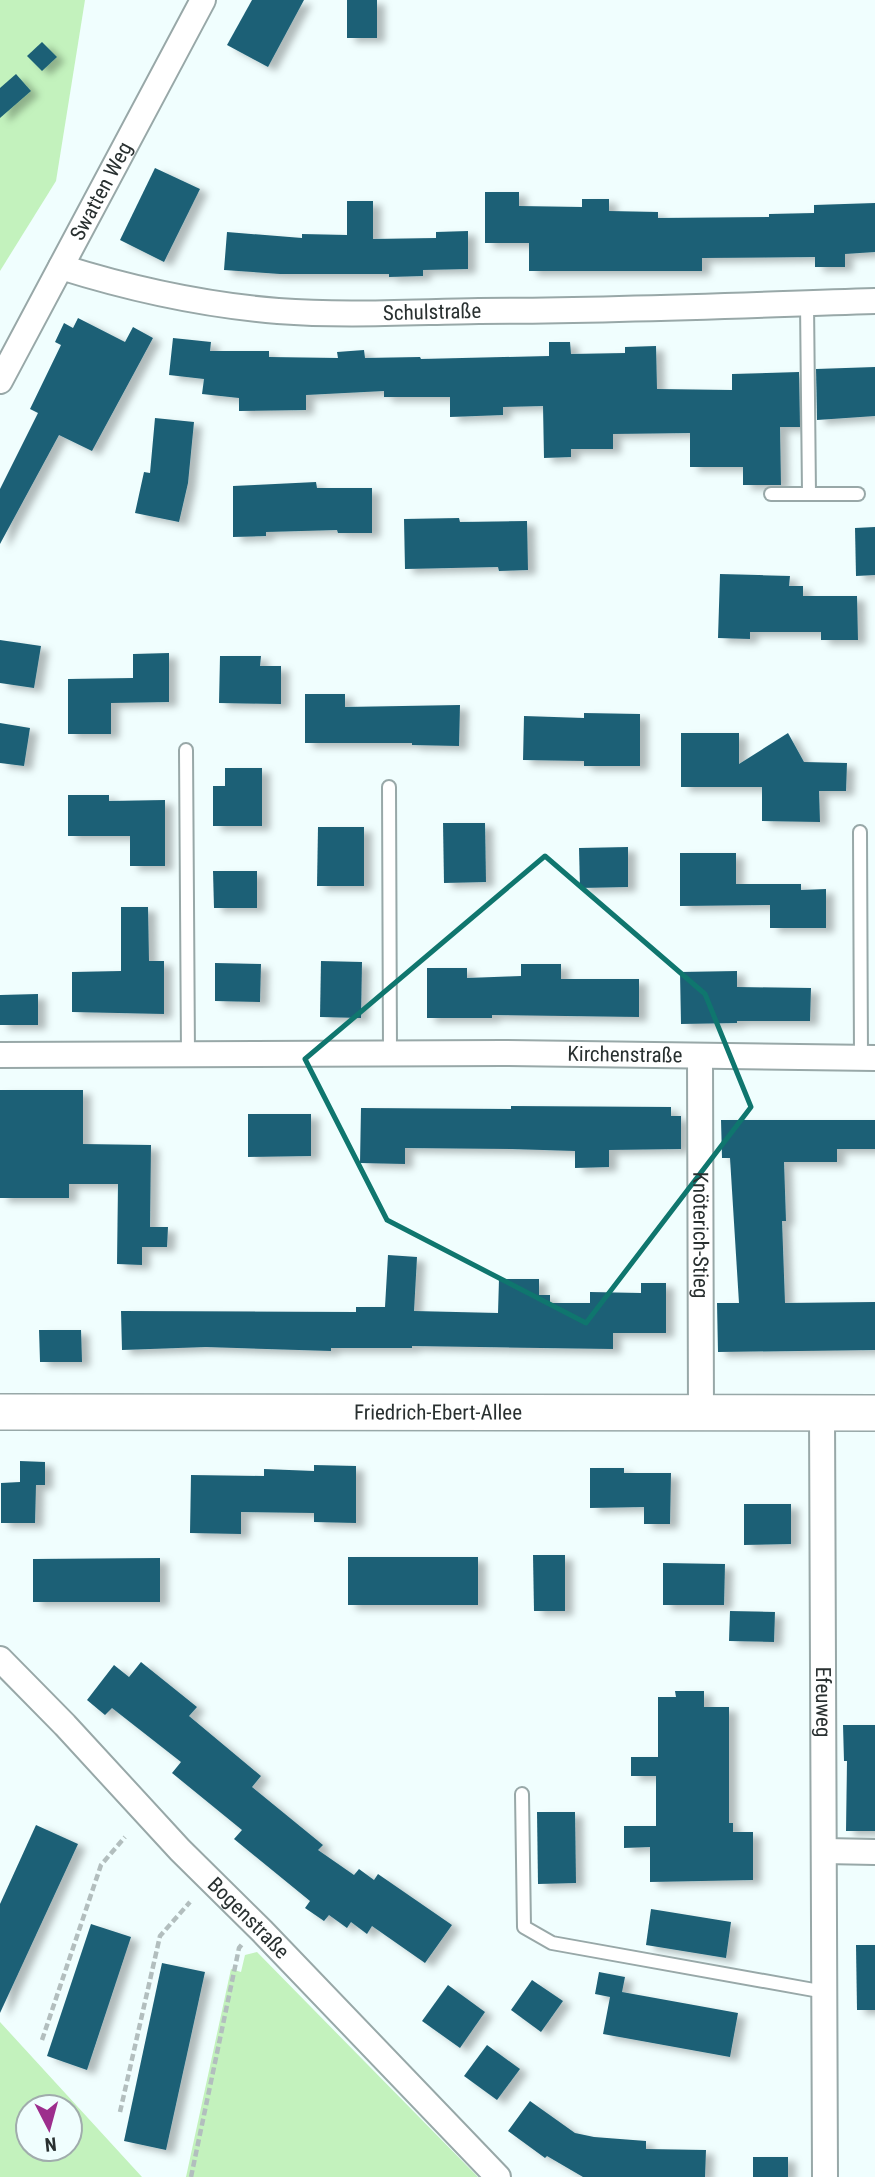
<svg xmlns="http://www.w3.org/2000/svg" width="875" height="2177" font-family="'Roboto Condensed',sans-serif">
<defs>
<filter id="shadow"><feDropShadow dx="8" dy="4.5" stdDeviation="3.5" flood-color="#0004"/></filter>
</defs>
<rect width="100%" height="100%" fill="#f0fefe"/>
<g fill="#c3f2bd" fill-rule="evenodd">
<polygon points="0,0 85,0 56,181 0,271"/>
<polygon points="257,1952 478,2177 186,2177 231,1969 241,1972 245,1955"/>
<path d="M 0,2022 L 142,2177 L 0,2177 ZM 28,2107 L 70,2107 L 70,2149 L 28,2149 Z"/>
</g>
<g fill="#1d6076" filter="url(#shadow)">
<polygon points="252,0 304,0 268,67 227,45"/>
<rect x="347" y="0" width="30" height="38"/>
<polygon points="42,42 57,57 42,71 27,56"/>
<polygon points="16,74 31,91 0,118 0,88"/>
<polygon points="155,168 200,189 164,262 120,240"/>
<polygon points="485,192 519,192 519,206 582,207 582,199 609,199 609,211 658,212 658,218 769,217 769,214 814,213 814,205 875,203 875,252 845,254 845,267 815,267 815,257 702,258 702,271 529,271 529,243 485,243"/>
<polygon points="347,201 373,201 373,239 436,238 436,232 468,231 468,269 423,270 423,276 389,277 389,274 280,274 224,270 227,232 302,238 302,234 347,235"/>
<polygon points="78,318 125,342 133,327 153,338 92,451 59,435 0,544 0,489 38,413 30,409 61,345 55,342 64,323 73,328"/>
<polygon points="173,338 211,342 210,351 269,351 269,357 338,358 337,352 364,350 365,358 420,357 421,359 549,356 549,342 570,342 571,354 625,353 625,347 656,346 657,389 732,390 732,374 799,372 800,427 780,427 781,485 743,485 743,467 690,467 690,433 613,434 613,449 571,449 571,457 544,458 543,406 503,407 503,415 450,417 450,397 384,397 384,391 306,395 306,410 239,411 239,398 202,394 204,379 169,375"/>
<polygon points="875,367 875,416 817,420 816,369"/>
<polygon points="155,418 194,422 188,483 179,522 135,513 144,472 150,473"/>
<polygon points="316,482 317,488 372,488 372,533 338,533 337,530 266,532 266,536 233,537 233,486"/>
<polygon points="459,518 460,522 527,521 528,570 499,571 498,567 405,569 404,519"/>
<polygon points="875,527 875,575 856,576 855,528"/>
<polygon points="720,574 790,576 789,586 803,586 803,596 857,596 858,640 821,640 821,632 750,632 750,639 718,638"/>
<polygon points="0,640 41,646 34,688 0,683"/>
<polygon points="169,653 169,702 111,703 111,734 68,734 68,679 133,678 133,654"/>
<polygon points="220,656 261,656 260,666 281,666 281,704 219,703"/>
<polygon points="305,694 345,694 345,707 460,705 459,746 412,745 412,743 305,743"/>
<polygon points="584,713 640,714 640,766 584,766 584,761 523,760 524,716 584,718"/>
<polygon points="0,723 30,728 24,766 0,763"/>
<polygon points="681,733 739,733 739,764 788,733 804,762 847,763 846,791 819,791 820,822 762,821 762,787 681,787"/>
<polygon points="225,768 262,768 262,826 213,826 213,786 225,786"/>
<polygon points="68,795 109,795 109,801 165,800 165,866 130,866 130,836 68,836"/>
<polygon points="443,823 485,823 486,882 444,883"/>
<polygon points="318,827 364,827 364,886 317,886"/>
<polygon points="628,847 628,887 580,888 579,848"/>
<polygon points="680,853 736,853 736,884 801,884 801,890 826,889 826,928 770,928 770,905 680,906"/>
<polygon points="213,871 257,871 257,908 214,908"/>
<polygon points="121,907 148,907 149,961 164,961 164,1014 72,1012 72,972 121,971"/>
<polygon points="321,961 362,962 361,1018 320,1017"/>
<polygon points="215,963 261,964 260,1002 215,1001"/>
<polygon points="521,964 561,964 561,979 639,979 639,1017 492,1015 492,1018 427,1018 427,968 467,968 467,978 521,976"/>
<polygon points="737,971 737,987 811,988 810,1021 737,1021 737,1023 681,1024 680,972"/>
<polygon points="38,994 38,1025 0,1025 0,995"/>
<polygon points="0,1090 83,1090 83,1144 151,1145 150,1227 168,1227 167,1247 142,1247 142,1265 117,1264 118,1184 69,1184 69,1198 0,1198"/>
<polygon points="511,1106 671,1107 671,1116 681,1116 681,1149 609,1150 609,1167 575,1168 575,1151 511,1149 405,1148 405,1164 360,1163 361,1108 511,1109"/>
<polygon points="248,1114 311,1114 311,1156 248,1157"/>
<polygon points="721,1120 875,1120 875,1149 837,1149 837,1162 784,1162 786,1221 782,1221 785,1303 875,1302 875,1350 718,1352 717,1303 739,1303 730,1158 722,1158"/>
<polygon points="388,1255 417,1257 414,1311 498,1313 499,1279 539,1279 539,1295 550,1295 550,1303 590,1303 590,1292 641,1293 641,1283 666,1283 666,1333 613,1333 613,1349 412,1346 412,1348 331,1348 331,1351 206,1347 122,1350 121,1311 356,1312 356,1307 385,1307"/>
<polygon points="39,1330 81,1330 82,1362 40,1362"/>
<polygon points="20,1461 45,1462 45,1485 36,1485 35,1523 1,1523 1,1483 20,1482"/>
<polygon points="314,1465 356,1466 356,1523 314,1522 314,1513 241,1512 241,1534 190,1533 191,1475 264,1476 264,1469 314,1471"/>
<polygon points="590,1468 624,1468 624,1473 671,1473 670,1524 644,1524 644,1507 590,1508"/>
<polygon points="744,1504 791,1504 791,1544 744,1545"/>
<polygon points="533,1555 565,1555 565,1611 534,1611"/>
<rect x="348" y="1557" width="130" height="48"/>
<polygon points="160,1558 160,1602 33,1602 33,1559"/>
<polygon points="663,1563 725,1564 724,1605 663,1605"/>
<polygon points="730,1611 775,1612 774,1642 729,1641"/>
<polygon points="141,1662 197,1707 189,1716 261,1776 252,1787 323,1845 318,1850 354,1875 359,1869 374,1880 378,1874 452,1925 425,1963 372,1926 367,1934 351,1922 347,1928 329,1915 324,1921 305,1908 310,1901 234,1839 242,1830 172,1773 181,1762 112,1708 105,1715 87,1700 114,1665 129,1677"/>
<polygon points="675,1691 704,1691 704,1707 729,1707 729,1823 733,1823 733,1832 753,1832 753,1880 650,1882 650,1847 624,1848 624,1826 656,1826 656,1776 631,1776 631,1757 658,1757 658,1697 676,1697"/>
<polygon points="843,1725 875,1725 875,1831 846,1831 847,1761 844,1761"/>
<polygon points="537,1812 575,1812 576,1883 538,1884"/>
<polygon points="36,1825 78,1844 0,2013 0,1904"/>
<polygon points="651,1909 731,1922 726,1958 646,1945"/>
<polygon points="91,1924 131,1937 87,2070 47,2056"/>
<polygon points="856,1945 875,1945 875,2010 857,2010"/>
<polygon points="162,1963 205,1972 166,2150 124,2141"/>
<polygon points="599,1972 625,1977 622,1992 738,2013 730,2057 603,2034 610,1997 595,1994"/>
<polygon points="532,1980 563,2001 541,2032 511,2010"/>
<polygon points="448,1985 485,2012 460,2048 422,2021"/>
<polygon points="487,2045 520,2069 497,2100 464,2076"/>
<polygon points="530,2101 575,2133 594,2137 646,2141 646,2149 706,2150 705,2177 583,2177 547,2156 545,2158 508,2131"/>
<rect x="753" y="2157" width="35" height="20"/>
</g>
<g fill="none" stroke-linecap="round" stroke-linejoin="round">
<defs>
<g id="lane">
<polyline points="807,303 809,494"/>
<polyline points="771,494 858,494"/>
<polyline points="186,750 188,1055"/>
<polyline points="389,787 390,1053"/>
<polyline points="860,832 861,1058"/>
<polyline points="522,1794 524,1927 552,1943 825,1992"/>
</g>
<g id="street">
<path id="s1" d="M 61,267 C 131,289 204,305 278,311 C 344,316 412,312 479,311 C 611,311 743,305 875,301"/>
<path id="s2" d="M 0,381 L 203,0"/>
<path id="s3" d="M 0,1055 L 503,1053 L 875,1058"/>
<path id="s4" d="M 700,1057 L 701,1414"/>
<path id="s5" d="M 822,1413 L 825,2177"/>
<path id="s6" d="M 0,1659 L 65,1725 L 180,1850 L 262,1931 L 498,2177"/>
<polyline points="825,1851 875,1852"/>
</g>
<g id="secondary">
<path id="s7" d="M 0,1412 L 875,1413"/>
</g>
</defs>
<use href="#lane" stroke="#98a8a8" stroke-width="16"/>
<use href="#street" stroke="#98a8a8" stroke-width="28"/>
<use href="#secondary" stroke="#98a8a8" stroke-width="38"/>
<g stroke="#b2bebe" stroke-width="4.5" stroke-dasharray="7 3.5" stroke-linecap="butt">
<polyline points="42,2040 101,1865 125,1837"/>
<polyline points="120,2112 160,1936 190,1902"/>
<polyline points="191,2177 239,1948 243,1943"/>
</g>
<use href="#lane" stroke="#fff" stroke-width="12"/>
<use href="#street" stroke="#fff" stroke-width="24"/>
<use href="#secondary" stroke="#fff" stroke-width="35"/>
</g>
<path fill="none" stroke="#0f766e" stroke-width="5" stroke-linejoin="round" d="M 545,856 L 705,994 L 751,1107 L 586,1323 L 387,1220 L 305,1059 Z"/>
<g text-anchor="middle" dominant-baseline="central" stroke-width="7" stroke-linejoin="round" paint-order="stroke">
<g font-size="21" fill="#293030" stroke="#f0fefe">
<text stroke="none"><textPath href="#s2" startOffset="215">Swatten Weg</textPath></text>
<text stroke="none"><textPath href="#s1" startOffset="376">Schulstraße</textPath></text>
<text stroke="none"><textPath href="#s3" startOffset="625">Kirchenstraße</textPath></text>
<text stroke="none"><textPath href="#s4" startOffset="178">Knöterich-Stieg</textPath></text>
<text stroke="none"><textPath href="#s7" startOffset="438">Friedrich-Ebert-Allee</textPath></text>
<text stroke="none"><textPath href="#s5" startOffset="289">Efeuweg</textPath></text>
<text stroke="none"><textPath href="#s6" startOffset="359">Bogenstraße</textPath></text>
</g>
</g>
<g transform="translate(49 2128) rotate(174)"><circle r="33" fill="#f0fefe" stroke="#a0acac" stroke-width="2"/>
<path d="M0-5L12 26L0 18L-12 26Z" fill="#9d2e8d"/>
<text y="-10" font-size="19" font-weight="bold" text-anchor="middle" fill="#293030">N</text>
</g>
</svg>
